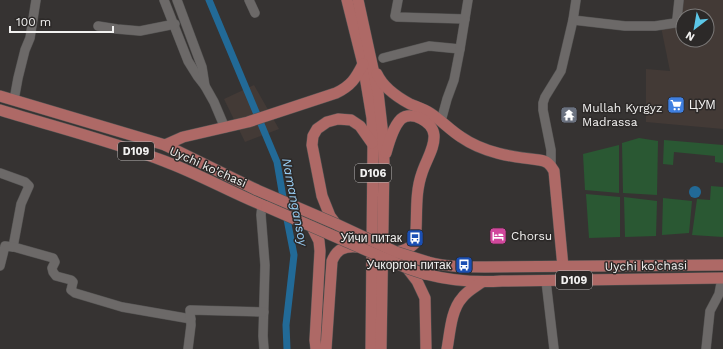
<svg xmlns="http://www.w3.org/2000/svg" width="723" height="349" font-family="'Work Sans',sans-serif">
<rect width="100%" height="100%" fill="#363332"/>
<g fill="#433a36" fill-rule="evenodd">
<path d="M 681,0 L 723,0 L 723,129 L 646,122 L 646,69 L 670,71 L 661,27 L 677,28 ZM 683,16 L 707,16 L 707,40 L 683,40 Z"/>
<polygon points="254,85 279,129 245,142 224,99"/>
</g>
<g fill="#2a5833">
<polygon points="639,138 658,141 657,195 623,193 622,143"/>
<polygon points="664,140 723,145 723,163 715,162 715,156 674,152 673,165 663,164"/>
<polygon points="619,145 619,193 585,190 583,154"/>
<polygon points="711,186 723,187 723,237 692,235 697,199 710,200"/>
<polygon points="586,194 620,197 620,237 589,238"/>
<polygon points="624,197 657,201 656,236 625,237"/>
<polygon points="663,198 692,201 689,233 662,235"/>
</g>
<circle fill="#226a97" cx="695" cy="192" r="6"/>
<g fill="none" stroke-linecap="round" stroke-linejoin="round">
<g stroke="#226a97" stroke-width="7">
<polyline points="209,0 277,162 284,203"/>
<polyline points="286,214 294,255 286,325 287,349"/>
</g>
<defs>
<g id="minor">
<polyline points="164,0 188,61 198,77 205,86"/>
<polyline points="177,0 202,67 205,86 214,102 225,128"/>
<polyline points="249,0 255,13"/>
<polyline points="398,0 395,16 397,17 465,19"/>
<polyline points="573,20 625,26 655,26 675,23 677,19 679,0"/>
<polyline points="98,26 117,29 140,31 175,24"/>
<polyline points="383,58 429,46 460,49"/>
<polyline points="14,100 18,78 25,50 30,38 36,0"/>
<polyline points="441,121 447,99 454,80 460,49 468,0"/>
<polyline points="551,165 551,150 543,110 543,103 545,97 561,71 573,20 576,0"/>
<polyline points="0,173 25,182 29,186 21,204 13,247"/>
<polyline points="262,205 261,215 265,265 263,336 264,349"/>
<polyline points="0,266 5,246 14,247 53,258 55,262 52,268 53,272 56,276 71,280 73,282 71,290 75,293 122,307 191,319"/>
<polyline points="546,281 554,349"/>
<polyline points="188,349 191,325 190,310 264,312"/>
<polyline points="706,349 710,311 719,294 722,278"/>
</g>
<g id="major">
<polyline points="347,0 363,64 372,118 373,145 371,349"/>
<polyline points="358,0 378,92 383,136 384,163 381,349"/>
<path d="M 377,74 C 383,87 397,97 410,104 C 417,107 424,109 430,113 C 441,120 450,130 461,137 C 484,153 512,157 539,160 C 547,161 550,164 554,171 L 563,267"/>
<polyline points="0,96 165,145 257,190"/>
<path d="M 0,110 C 55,127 110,141 164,161 C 199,174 232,193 267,207"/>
<path d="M 165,145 L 183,137 L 248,122 L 336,93 C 351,86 356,78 363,64"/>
<path d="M 386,153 C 389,142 393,127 401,119 C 412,110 433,122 434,135 C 435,148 426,160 422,173 C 414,195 418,220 415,243 C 409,249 404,251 396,252"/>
<polyline points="336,224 330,216 322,196 312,145 313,136 317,129 327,122 338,119 351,120 360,126 372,143"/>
<polyline points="312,227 319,241 320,251 315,340 316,349"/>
<path d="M 428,262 C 447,267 466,267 485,267 L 723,265"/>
<polyline points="407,268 417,281 425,298 426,349"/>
<path d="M 425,274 C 452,281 474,283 502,281 L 723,278"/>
<path d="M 326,349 L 332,261 C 337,249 344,246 357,247"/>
<path d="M 447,349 C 450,333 451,310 462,298 C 467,291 475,287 482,282"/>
</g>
</defs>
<use href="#minor" stroke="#545352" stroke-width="10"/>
<use href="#major" stroke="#545352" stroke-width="12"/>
<use href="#minor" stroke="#6c6968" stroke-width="9"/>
<use href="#major" stroke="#ae6966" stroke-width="11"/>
<defs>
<g id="major-bridge">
<polyline points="257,190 336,224 396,252 428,262"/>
<polyline points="267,207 407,268 425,274"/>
</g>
</defs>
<use href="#major-bridge" stroke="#545352" stroke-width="12" stroke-linecap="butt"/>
<use href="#major-bridge" stroke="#ae6966" stroke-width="11"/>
</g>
<defs>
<symbol id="supermarket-square" viewBox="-11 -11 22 22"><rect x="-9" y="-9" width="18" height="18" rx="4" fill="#3f7fe0" stroke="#2c2928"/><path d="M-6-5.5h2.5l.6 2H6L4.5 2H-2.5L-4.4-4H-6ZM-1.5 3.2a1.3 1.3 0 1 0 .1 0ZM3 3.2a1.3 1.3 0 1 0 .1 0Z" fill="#fff"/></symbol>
<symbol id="temple-square" viewBox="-11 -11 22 22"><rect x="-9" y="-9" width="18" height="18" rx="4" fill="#6b7280" stroke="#2c2928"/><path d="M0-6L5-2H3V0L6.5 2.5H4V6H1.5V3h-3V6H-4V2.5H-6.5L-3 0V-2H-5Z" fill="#fff"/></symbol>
<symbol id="hotel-square" viewBox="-11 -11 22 22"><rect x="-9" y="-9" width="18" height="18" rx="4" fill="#d1479c" stroke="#2c2928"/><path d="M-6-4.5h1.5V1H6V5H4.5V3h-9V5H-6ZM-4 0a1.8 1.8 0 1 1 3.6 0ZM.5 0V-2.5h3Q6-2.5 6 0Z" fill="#fff"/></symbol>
<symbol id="bus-square" viewBox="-11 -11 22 22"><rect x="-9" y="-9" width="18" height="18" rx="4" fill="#1a4fb4" stroke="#2c2928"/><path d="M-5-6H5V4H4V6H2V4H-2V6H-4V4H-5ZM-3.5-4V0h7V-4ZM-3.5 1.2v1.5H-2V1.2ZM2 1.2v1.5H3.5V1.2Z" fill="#fff"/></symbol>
</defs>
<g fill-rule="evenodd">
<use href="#supermarket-square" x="666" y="95" width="20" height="20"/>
<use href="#temple-square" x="559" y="105" width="20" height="20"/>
<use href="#hotel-square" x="488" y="226" width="20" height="20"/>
<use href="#bus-square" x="405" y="228" width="20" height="20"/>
<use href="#bus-square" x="454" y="255" width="20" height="20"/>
</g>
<g text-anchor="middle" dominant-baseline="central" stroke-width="3" stroke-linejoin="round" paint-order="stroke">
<g fill="#2c2928" stroke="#b7b5b4" stroke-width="1">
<rect x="118" y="142" width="36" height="18" rx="3"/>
<rect x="355" y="164" width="36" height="18" rx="3"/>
<rect x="556" y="271" width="36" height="18" rx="3"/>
</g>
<g font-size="11" font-weight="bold" fill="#f2f1f0">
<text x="136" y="151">D109</text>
<text x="373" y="173">D106</text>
<text x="574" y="280">D109</text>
</g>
<g font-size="12" fill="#f2f1f0" stroke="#2c2928" text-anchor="start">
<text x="689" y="105">ЦУМ</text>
<text x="582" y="108">Mullah Kyrgyz<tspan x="582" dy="14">Madrassa</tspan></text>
<text x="511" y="236">Chorsu</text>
<text x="402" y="238" text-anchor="end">Уйчи питак</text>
<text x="451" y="265" text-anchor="end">Учкоргон питак</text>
</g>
<g font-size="12" fill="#f2f1f0" stroke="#2c2928">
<text transform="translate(208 167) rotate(24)">Uychi ko'chasi</text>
<text transform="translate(646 266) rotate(-1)">Uychi ko’chasi</text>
</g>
<g font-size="13" font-style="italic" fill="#9acff6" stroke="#2c2928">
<text transform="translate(295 202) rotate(79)">Namangansoy</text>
</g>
</g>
<g transform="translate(695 28) rotate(211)"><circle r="19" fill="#2c2928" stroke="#7b7978"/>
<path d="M0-3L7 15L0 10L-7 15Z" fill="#5cc7e8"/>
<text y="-6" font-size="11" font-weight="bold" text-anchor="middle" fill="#f2f1f0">N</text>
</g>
<path d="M10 26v6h103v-6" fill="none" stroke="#f2f1f0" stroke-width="2"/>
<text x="16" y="26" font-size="12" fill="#f2f1f0" stroke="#2c2928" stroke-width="3" paint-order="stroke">100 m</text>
</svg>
